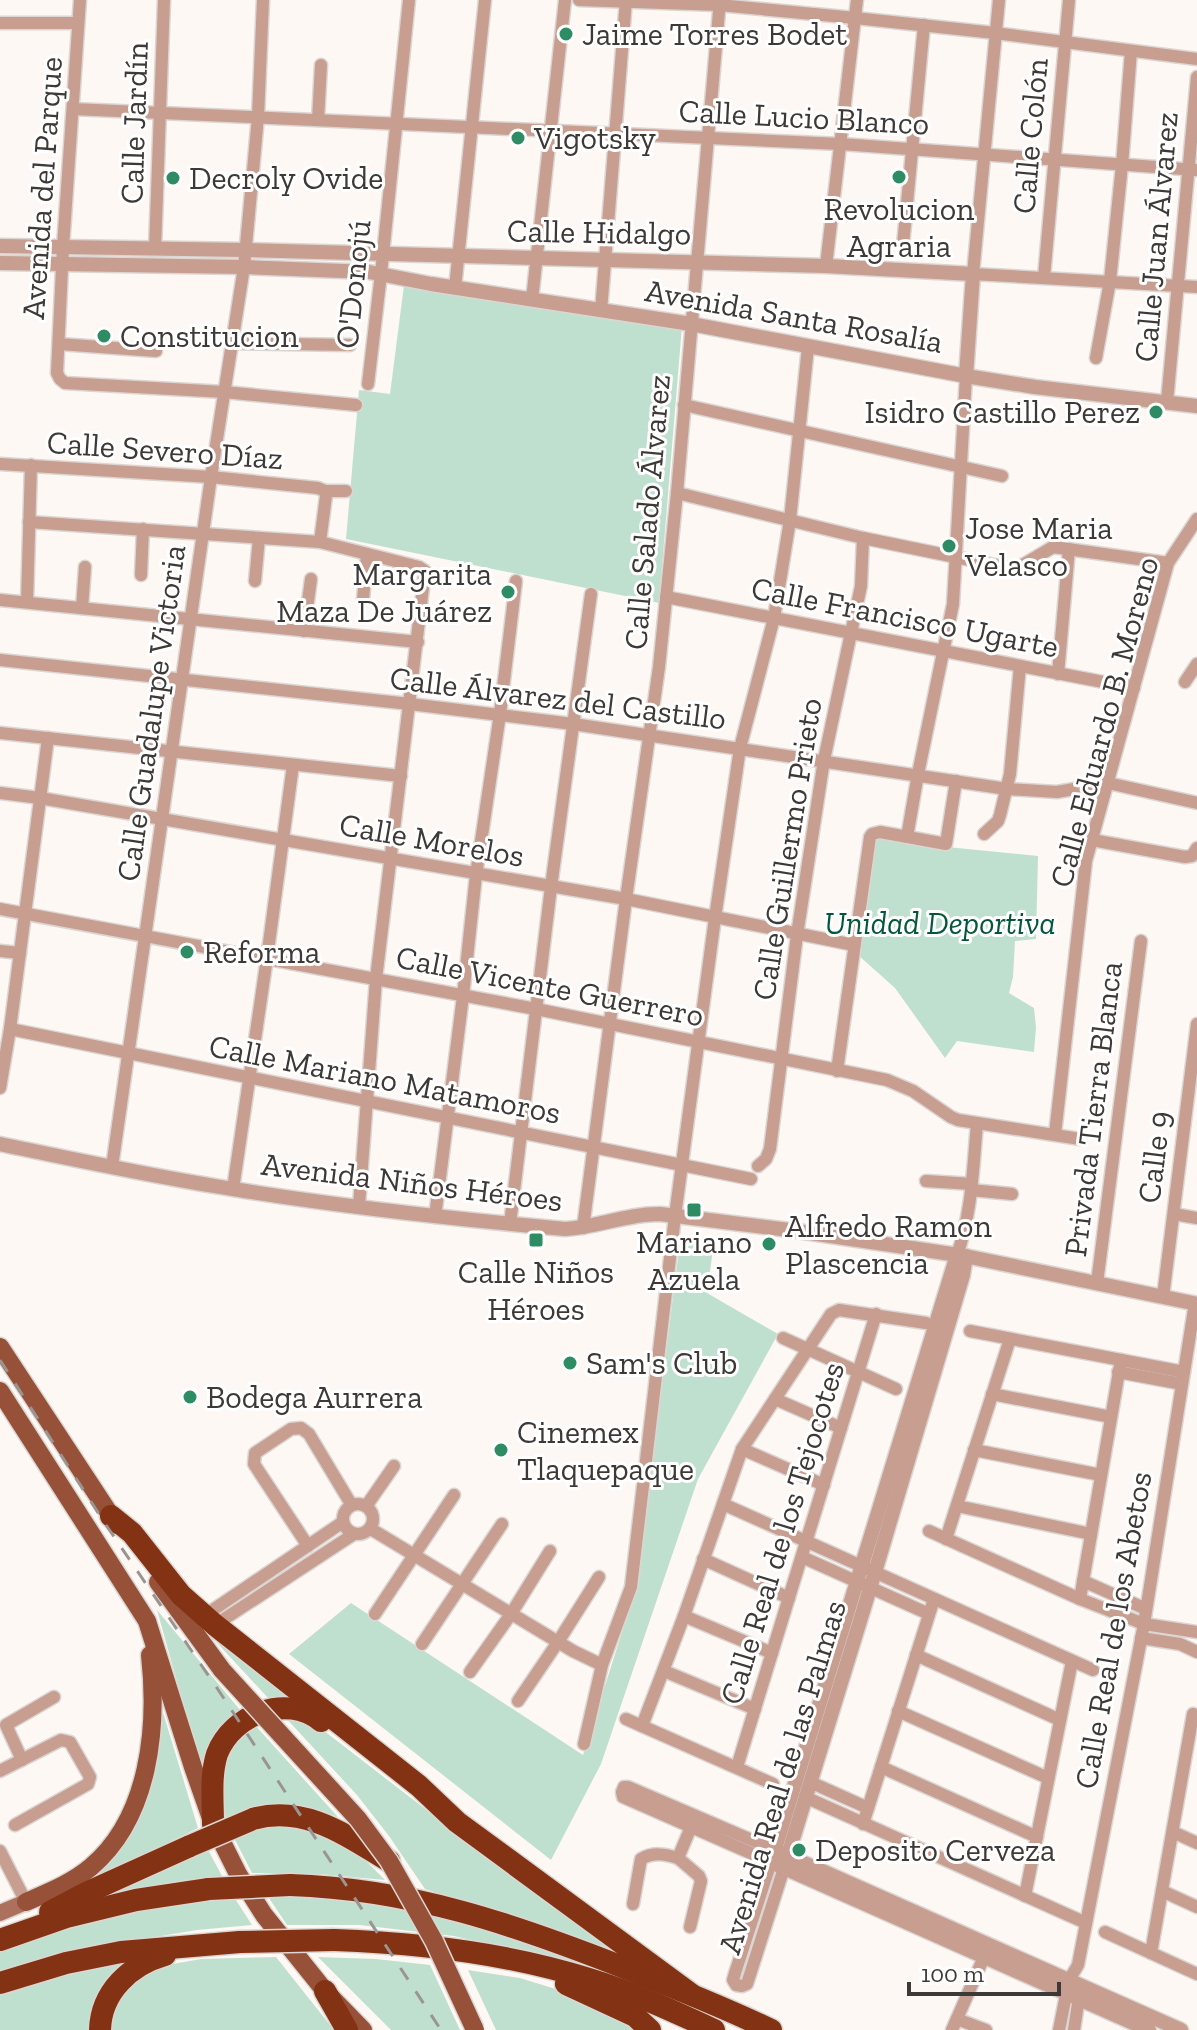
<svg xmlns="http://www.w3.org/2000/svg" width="1197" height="2030" font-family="'Zilla Slab',serif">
<rect width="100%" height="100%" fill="#fef8f5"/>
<g fill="#c0e0cf">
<polygon points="404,285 682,326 659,603 346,539 359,390 390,394"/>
<polygon points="873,836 947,847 1038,856 1036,939 1015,941 1013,977 1009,993 1034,1008 1036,1027 1034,1052 957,1041 945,1058 895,988 858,955"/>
<polygon points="680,1242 714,1242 707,1293 778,1334 698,1479 601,1764 551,1860 289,1654 351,1603 583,1755 636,1588"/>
<polygon points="179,1602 299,1699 270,1700"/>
<polygon points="157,1610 240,1710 227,1720 203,1775"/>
<polygon points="161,1706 198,1828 74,1889 121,1845"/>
<polygon points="284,1716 319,1727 551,1906 624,1953 425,1889 389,1836 357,1795"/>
<path d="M 253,1723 L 338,1817 C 291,1799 272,1802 226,1818 L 219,1797 L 218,1775 L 233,1739 Z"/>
<polygon points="277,1824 302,1825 353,1848 385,1880 319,1874 252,1873 233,1836 255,1828"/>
<polygon points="206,1846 222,1876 173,1882 103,1896"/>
<polygon points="267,1895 327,1896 398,1904 489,1926 652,1989 558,1959 454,1936 359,1925 287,1925"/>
<path d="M 234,1897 L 252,1925 L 197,1930 L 131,1941 L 0,1972 L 0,1950 C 40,1934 81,1918 123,1911 C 160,1904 197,1900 234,1897 Z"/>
<polygon points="276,1957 334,2030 107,2030 108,2018 129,1983 161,1966 201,1959"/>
<polygon points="318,1957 376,1959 430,1965 460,2030 391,2030"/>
<polygon points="128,1962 93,2030 0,2030 0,1993 35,1982"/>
<polygon points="468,1970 520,1978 575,1995 637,2030 496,2030"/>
</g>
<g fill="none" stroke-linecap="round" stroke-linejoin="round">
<defs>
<g id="minor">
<polyline points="80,0 63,247 57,373 60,379 65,383 224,392 356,405"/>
<polyline points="579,0 719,5 855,18 995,33 1197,59"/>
<polyline points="999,0 973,274 1197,287"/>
<polyline points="0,23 78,23"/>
<polyline points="73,109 841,144 1197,170"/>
<polyline points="318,120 321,65"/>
<polyline points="903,245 924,25"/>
<polyline points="155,249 164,0"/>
<polyline points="826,266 857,0"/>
<polyline points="1044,277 1069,0"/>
<polyline points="455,288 485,0"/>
<polyline points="532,300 565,0"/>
<polyline points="601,311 626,0"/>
<polyline points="231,343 350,345"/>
<polyline points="59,344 156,351"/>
<polyline points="1096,358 1110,281 1122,165 1131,51"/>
<polyline points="368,384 381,274 409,0"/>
<polyline points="1167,402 1197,77"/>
<polyline points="684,405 1002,476"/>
<polyline points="0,464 211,477 318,488 325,491 346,491"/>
<polyline points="677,493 863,538 1009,568 1021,566 1053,547 1168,563"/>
<polyline points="29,522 320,542 419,567 425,571 376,979 359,1206"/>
<polyline points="320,542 326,496 325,491"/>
<polyline points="141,575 143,529"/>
<polyline points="255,581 259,538"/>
<polyline points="666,597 1134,688"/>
<polyline points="0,600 418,642"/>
<polyline points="363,600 367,554"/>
<polyline points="27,602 31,465"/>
<polyline points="82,608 85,567"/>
<polyline points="304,631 311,579"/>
<polyline points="0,660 410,704 573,724 1007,789 1057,792 1108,783 1197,803"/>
<polyline points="1058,674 1069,549"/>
<polyline points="1185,682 1197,664"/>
<polyline points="0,733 401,776"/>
<polyline points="0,793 40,798 626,899 854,945"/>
<polyline points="984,834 998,821 1000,815 1010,774 1020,666"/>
<polyline points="907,837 918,774 953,604 966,376"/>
<polyline points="1092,840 1185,857 1192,856 1197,848"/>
<polyline points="0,909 536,1009 887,1080 913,1091 951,1117 958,1120 1080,1139"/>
<polyline points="0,951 20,953"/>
<polyline points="10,1029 751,1179"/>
<polyline points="837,1071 870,837 872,834 880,832 946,844 956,781"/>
<polyline points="0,1088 10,1029 48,738"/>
<polyline points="1055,1134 1086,861 1168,563 1197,519"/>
<polyline points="758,1166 766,1159 770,1149 797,935 824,760 861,586 863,538"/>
<polyline points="112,1167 211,477 244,267 258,117 263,0"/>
<polyline points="926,1181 972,1184"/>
<polyline points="233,1189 267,958 293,765"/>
<polyline points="971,1190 1012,1194"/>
<polyline points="1174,1214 1197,1218"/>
<polyline points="435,1217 463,996 476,875 500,714 516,581"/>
<polyline points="510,1224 551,887 591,594"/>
<polyline points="583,1228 626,899 659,667 677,493 720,0"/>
<path d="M 957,1255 C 972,1213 973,1167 977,1124"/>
<polyline points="1097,1283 1141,941"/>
<polyline points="1163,1297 1197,1024"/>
<polyline points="970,1331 1184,1372"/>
<polyline points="783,1338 896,1389"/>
<polyline points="1118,1372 1182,1384"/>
<polyline points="992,1394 1111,1417"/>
<polyline points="775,1399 841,1428"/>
<polyline points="742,1449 824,1485"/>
<polyline points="974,1450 1101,1475"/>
<circle cx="358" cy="1519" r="15"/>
<polyline points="723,1504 1093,1670"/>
<polyline points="367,1505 394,1466"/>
<polyline points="957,1506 1091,1534"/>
<polyline points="371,1529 573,1651 602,1665 584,1744"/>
<polyline points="929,1531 1080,1599 1144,1624 1197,1632"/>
<polyline points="946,1539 1010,1339"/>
<polyline points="308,1546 254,1464 255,1453 291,1429 301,1428 309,1434 351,1504"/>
<polyline points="802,1557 929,1614"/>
<polyline points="703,1559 789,1598"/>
<polyline points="1083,1581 1146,1609"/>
<polyline points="1080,1599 1121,1360"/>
<polyline points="375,1614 454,1495"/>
<polyline points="204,1616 343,1522"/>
<polyline points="684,1616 772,1653"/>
<polyline points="215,1625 354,1534"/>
<polyline points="1141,1638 1180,1644 1197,1652"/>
<polyline points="422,1644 502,1524"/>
<polyline points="916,1655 1060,1720"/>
<polyline points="602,1665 631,1587 675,1216 715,918 740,748 774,618 790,520 808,347"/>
<polyline points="664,1671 755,1709"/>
<polyline points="470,1672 511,1614 550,1551"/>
<polyline points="518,1701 558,1642 599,1577"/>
<polyline points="898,1711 1048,1778"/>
<polyline points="626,1719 773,1784"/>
<polyline points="642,1726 684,1616 742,1449 831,1314 839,1310 926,1323"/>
<polyline points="22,1760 6,1725 54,1697"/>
<polyline points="737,1767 876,1314"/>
<polyline points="881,1767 1037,1837"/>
<polyline points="0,1771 61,1740 70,1742 90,1777 88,1784 15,1825"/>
<polyline points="810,1782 868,1808"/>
<polyline points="805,1797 1086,1923"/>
<polyline points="863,1824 934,1599"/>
<polyline points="1173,1832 1197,1843"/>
<polyline points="775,1850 628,1787 624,1787 622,1792 623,1797 771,1862 735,1973 733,1980 736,1985 742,1986 747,1984 784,1868"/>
<polyline points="0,1851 26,1902"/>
<polyline points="678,1858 699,1876 701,1881 690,1927"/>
<polyline points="1162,1891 1197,1907"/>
<polyline points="1025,1896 1072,1661"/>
<path d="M 633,1904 L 641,1859 C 653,1852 665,1854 678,1858 L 691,1827"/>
<polyline points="1105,1932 1197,1974"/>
<polyline points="1151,1953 1193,1714"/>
<polyline points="957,2019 986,2030"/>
<polyline points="952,2030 984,1957"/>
<polyline points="1059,2030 1069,1980 1078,1965 1144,1624 1195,1303"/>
<polyline points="1074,2030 1080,1991"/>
</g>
<g id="tertiary">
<polyline points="0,246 245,250 826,266 973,274 966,376"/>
<polyline points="0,263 244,267 369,272 431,284 691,324 966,376 1035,387 1197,406"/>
<path d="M 0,1144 C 77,1160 155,1177 233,1189 C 343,1207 454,1219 565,1229 C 599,1227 625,1214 660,1214 L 797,1231 L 965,1256 L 1197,1304"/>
<polyline points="957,1255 771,1862 1149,2030"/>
<polyline points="779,1852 1181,2030"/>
<polyline points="784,1868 875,1572 963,1275 966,1256"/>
</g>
<polyline id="secondary" points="0,1913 26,1902"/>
<g id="primary">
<polyline points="0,1347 117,1525"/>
<polyline points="0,1391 147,1621 193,1767 213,1824 238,1874 264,1915 325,1991 363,2030"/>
<polyline points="158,1582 222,1670"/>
<path d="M 26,1902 C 49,1892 72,1883 91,1867 C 150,1817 158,1727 150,1655"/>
</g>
<g id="motorway">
<polyline points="111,1516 132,1533 181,1595 215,1625 419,1786 457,1822 691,1994"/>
<path d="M 253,1819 C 304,1804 347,1836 389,1861"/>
<path d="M 213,1824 C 213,1801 210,1776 217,1754 C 232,1714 287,1693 321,1721"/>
<path d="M 290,1885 C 412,1889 513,1924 625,1968 C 674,1988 724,2007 771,2030"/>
<polyline points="50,1912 86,1893 190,1846"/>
<polyline points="0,1940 66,1917 136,1900 209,1889"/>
<path d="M 334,1940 C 420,1943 507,1953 589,1979 C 632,1992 673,2011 714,2030"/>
<polyline points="0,1983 66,1963 121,1952 240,1942"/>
<polyline points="566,1984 635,2016 650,2030"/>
<polyline points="325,1991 347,2030"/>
<path d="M 100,2030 C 101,1992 130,1965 165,1955"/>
</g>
</defs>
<use href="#minor" stroke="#dbd6d3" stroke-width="15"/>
<use href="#tertiary" stroke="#dbd6d3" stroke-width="17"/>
<use href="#secondary" stroke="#dbd6d3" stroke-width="19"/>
<use href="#primary" stroke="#dbd6d3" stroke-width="21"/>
<use href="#motorway" stroke="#dbd6d3" stroke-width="25"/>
<use href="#minor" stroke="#c79e90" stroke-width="12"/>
<use href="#tertiary" stroke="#c79e90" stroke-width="14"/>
<use href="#secondary" stroke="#ac715d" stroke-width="16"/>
<use href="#primary" stroke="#965138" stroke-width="18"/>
<use href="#motorway" stroke="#833313" stroke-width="22"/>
<polyline stroke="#9a9592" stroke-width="3" stroke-dasharray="14 14" stroke-linecap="butt" points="0,1360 106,1525 223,1697 441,2030"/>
<defs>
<polyline id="primary-bridge" points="222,1670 358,1819 389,1861 434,1941 475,2030"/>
<g id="motorway-bridge">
<polyline points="190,1846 253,1819"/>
<polyline points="209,1889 290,1885"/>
<polyline points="240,1942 334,1940"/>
</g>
</defs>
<use href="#primary-bridge" stroke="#dbd6d3" stroke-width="21" stroke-linecap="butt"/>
<use href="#motorway-bridge" stroke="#dbd6d3" stroke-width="25" stroke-linecap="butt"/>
<use href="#primary-bridge" stroke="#965138" stroke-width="18"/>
<use href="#motorway-bridge" stroke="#833313" stroke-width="22"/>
</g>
<g fill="#2e8c64" stroke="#fff" stroke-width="3">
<circle cx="566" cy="34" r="8"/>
<circle cx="518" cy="138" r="8"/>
<circle cx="899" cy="177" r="8"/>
<circle cx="173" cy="178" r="8"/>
<circle cx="104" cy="336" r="8"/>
<circle cx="1156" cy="412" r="8"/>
<circle cx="949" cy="546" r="8"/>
<circle cx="508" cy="592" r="8"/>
<circle cx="187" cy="952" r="8"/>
<rect x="686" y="1202" width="16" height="16" rx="4"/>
<rect x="528" y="1232" width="16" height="16" rx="4"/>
<circle cx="769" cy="1244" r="8"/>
<circle cx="570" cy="1363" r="8"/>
<circle cx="190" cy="1397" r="8"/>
<circle cx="501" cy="1450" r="8"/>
<circle cx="799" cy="1850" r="8"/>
</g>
<g text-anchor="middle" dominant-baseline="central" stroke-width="6" stroke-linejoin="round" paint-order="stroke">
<g font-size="32" fill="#3d3937" stroke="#fff" text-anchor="start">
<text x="582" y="34">Jaime Torres Bodet</text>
<text x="534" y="138">Vigotsky</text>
<text x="189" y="178">Decroly Ovide</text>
<text x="899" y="209" text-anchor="middle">Revolucion<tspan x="899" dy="37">Agraria</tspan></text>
<text x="120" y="336">Constitucion</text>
<text x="1140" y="412" text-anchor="end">Isidro Castillo Perez</text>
<text x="965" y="528">Jose Maria<tspan x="965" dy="37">Velasco</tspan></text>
<text x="492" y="574" text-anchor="end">Margarita<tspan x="492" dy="37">Maza De Juárez</tspan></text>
<text x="203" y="952">Reforma</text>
<text x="785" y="1226">Alfredo Ramon<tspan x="785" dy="37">Plascencia</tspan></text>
<text x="694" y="1242" text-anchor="middle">Mariano<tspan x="694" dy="37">Azuela</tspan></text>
<text x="536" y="1272" text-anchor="middle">Calle Niños<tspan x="536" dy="37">Héroes</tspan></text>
<text x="586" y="1363">Sam's Club</text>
<text x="206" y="1397">Bodega Aurrera</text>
<text x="517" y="1432">Cinemex<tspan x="517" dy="37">Tlaquepaque</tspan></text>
<text x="815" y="1850">Deposito Cerveza</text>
</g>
<g font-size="32" fill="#3d3937" stroke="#fff">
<text transform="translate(804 117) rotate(3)">Calle Lucio Blanco</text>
<text transform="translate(134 123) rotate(-88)">Calle Jardín</text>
<text transform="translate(1030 136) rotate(-85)">Calle Colón</text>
<text transform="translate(42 188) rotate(-86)">Avenida del Parque</text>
<text transform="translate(599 232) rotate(1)">Calle Hidalgo</text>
<text transform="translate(1156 237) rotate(-85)">Calle Juan Álvarez</text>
<text transform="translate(353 284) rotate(-84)">O'Donojú</text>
<text transform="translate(794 316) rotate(10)">Avenida Santa Rosalía</text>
<text transform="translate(165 450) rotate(4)">Calle Severo Díaz</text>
<text transform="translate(647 512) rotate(-85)">Calle Salado Álvarez</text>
<text transform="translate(905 617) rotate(11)">Calle Francisco Ugarte</text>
<text transform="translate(558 698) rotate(7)">Calle Álvarez del Castillo</text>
<text transform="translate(151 713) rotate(-82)">Calle Guadalupe Victoria</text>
<text transform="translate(1104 722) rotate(-75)">Calle Eduardo B. Moreno</text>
<text transform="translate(432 840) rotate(10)">Calle Morelos</text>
<text transform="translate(787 849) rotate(-81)">Calle Guillermo Prieto</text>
<text transform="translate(550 986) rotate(11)">Calle Vicente Guerrero</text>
<text transform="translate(385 1079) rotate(11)">Calle Mariano Matamoros</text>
<text transform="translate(1093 1109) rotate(-83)">Privada Tierra Blanca</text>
<text transform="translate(1154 1157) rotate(-83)">Calle 9</text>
<text transform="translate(412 1182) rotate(7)">Avenida Niños Héroes</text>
<text transform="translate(782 1533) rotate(-73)">Calle Real de los Tejocotes</text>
<text transform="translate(1113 1630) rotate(-80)">Calle Real de los Abetos</text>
<text transform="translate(782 1777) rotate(-73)">Avenida Real de las Palmas</text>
</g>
<g font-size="32" font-style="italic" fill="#045839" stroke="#fff">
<text x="940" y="923">Unidad Deportiva</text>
</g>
</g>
<path d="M909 1982v12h150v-12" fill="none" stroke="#3d3937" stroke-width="4"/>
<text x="921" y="1982" font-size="24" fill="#3d3937" stroke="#ffffff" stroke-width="6" paint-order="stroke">100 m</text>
</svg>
